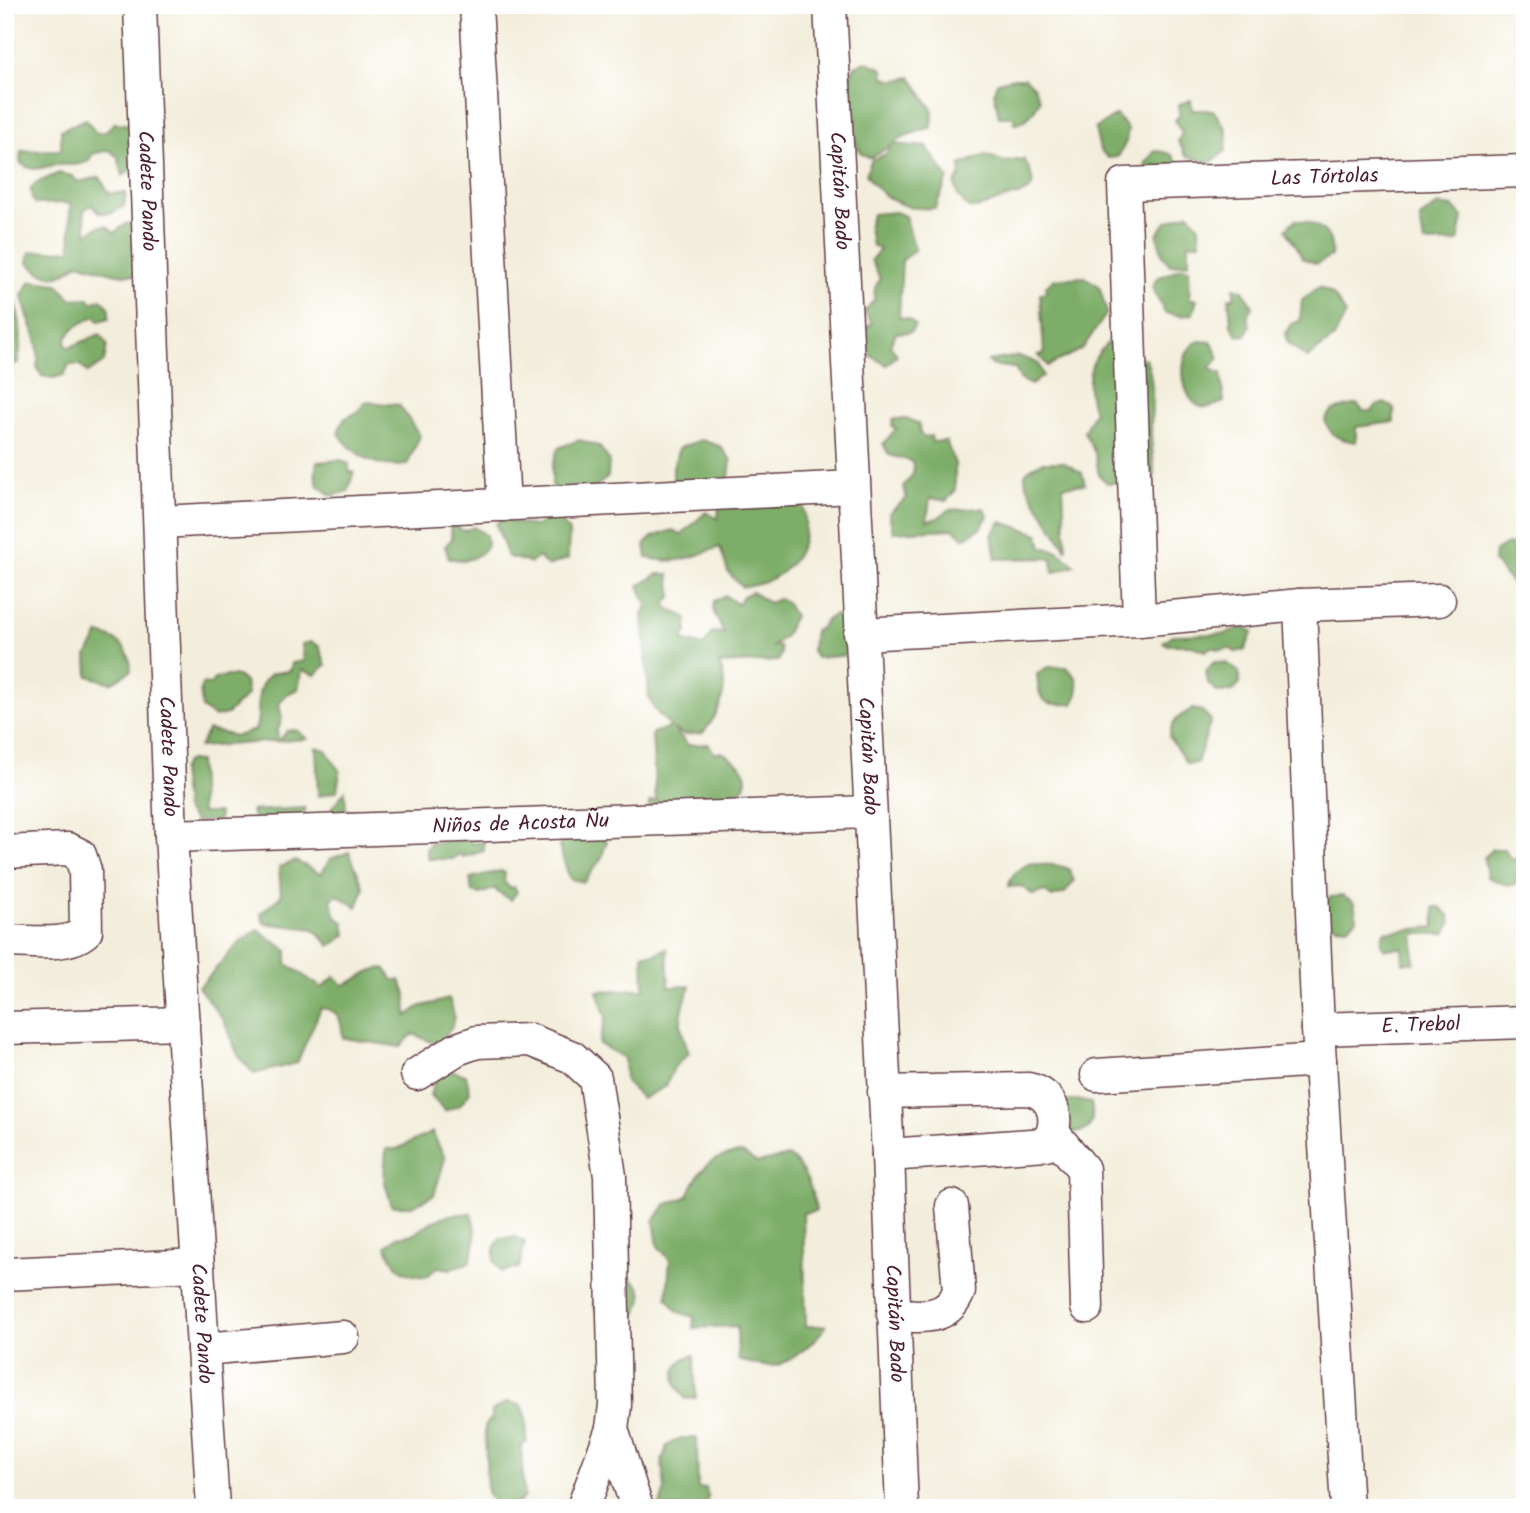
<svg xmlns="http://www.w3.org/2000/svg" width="1530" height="1513" font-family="Kalam,sans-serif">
<rect width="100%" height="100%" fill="#fff"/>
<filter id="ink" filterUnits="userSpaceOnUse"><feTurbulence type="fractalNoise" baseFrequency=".0143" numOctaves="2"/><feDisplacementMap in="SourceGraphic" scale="14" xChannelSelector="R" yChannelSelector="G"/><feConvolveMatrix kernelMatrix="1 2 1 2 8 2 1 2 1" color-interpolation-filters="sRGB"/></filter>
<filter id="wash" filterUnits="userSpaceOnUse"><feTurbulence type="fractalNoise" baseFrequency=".00686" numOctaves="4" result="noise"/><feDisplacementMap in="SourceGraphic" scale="28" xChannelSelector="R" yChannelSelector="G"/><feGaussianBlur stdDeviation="1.57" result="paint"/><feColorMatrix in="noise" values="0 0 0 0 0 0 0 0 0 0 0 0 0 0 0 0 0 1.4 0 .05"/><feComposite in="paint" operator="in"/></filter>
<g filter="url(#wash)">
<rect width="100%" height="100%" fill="#f3eedb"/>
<g fill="#7dad68" stroke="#64664a" stroke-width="2">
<path d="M 865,61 L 883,69 L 884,77 L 894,81 L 911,77 L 933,111 L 932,127 C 917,133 905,133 893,144 L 927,147 L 948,178 L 935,208 C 906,211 881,199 866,174 L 871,161 L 886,154 L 892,145 L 871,158 L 862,154 L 852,137 L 848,80 L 855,66 Z"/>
<path d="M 1014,78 L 1025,78 L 1034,87 L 1040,100 C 1034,112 1028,122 1014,124 L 1014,117 L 999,117 L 994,91 L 997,82 Z"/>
<polygon points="1191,100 1192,110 1213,110 1227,130 1226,151 1210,163 1186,156 1178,141 1182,133 1175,120 1179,116 1179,104"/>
<polygon points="1116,115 1128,129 1126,142 1118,157 1108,158 1100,150 1095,129"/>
<path d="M 86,119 L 96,133 L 105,132 L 114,123 L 133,125 L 139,162 L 123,176 L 118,157 L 109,150 L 92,154 L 89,161 C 76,167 70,164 56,165 C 41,167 32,174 20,162 L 21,151 L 61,150 L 61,130 Z"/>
<path d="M 1155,151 C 1168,152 1175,153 1179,167 L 1149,174 L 1145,163 Z"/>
<path d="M 986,155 L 1005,162 L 1024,159 C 1044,195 1027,191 1000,200 C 988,204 981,209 968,208 L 958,196 L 955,184 L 961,174 L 960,165 Z"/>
<path d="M 59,173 L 72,176 L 78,182 L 100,177 L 108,193 L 126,193 L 124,206 L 112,213 L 99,213 L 92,205 L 84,210 L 87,234 L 99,226 L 107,226 L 114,233 L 127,223 L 137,226 L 150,257 L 134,275 C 113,276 98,268 78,263 C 59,281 49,281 28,263 L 30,252 L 71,250 L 70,203 L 36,204 L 32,199 L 31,188 L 36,183 Z"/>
<polygon points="1438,205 1453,207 1463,218 1458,242 1424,243 1420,218"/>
<polygon points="896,212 905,216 915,249 902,261 899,317 908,319 915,325 911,332 896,333 890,345 897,355 887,365 864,352 863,331 872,323 864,312 874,300 875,288 880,279 871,260 880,249 872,245 869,227 872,214"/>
<polygon points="1189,213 1199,226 1200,243 1189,243 1189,263 1170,265 1163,256 1157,235 1166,222"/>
<path d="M 1295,220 C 1317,222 1334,232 1331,256 L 1317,264 L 1302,258 C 1299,246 1291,241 1286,229 Z"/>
<polygon points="1180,268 1189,269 1190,299 1197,299 1193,314 1182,316 1165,313 1152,287 1157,278"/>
<polygon points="1085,277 1099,286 1107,313 1082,349 1048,366 1038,355 1044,354 1040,294 1047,291 1046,286 1055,279"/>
<path d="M 31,281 L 58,284 L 71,299 L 89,298 L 92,303 L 101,299 L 109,307 L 109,318 L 99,321 L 95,316 C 80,325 72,325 65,342 L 68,348 L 100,334 L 107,345 L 104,362 L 88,373 L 80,365 L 69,365 L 64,375 L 53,378 L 42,376 L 37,367 C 43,341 26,320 22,295 Z"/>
<polygon points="1234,287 1243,290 1253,307 1247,316 1250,325 1246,335 1238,336 1231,325 1229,298 1234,298"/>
<polygon points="1319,287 1332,293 1346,314 1334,338 1307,358 1288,343 1285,334 1291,324 1300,321 1302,300"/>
<path d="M 5,288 C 22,306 23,339 18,362 L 5,370 Z"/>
<path d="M 1126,328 L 1125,354 L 1146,359 C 1158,390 1148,417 1152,448 C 1154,469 1157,482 1149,503 L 1125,483 L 1107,483 L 1099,475 L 1095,453 L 1084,432 L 1094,412 C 1081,374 1092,351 1126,328 Z"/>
<path d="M 1200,341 L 1212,342 L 1219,358 L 1209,369 L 1221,373 L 1224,402 C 1216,405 1205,411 1197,405 C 1179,393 1177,348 1200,341 Z"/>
<polygon points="1019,356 1038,363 1043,376 1031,385 1021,380 1015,368 991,365 988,361"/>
<path d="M 365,402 L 399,405 L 420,436 L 407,465 C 378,469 354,457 338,432 L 344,419 L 358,412 Z"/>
<path d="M 1384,403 L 1394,408 L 1394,422 L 1356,427 L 1356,442 C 1339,440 1330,436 1325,420 L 1333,410 L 1357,404 L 1363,411 L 1372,411 L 1376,406 Z"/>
<path d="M 893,419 L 908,419 L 919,424 L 920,434 L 924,437 L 931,436 L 932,442 L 946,441 L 955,464 L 955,491 L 946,501 L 930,498 L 927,521 L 938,518 L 948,510 L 984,508 L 988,516 L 981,528 L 964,538 L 954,529 L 893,532 L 889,513 L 907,498 L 903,487 C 910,476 918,475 911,461 L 889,455 L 883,444 L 896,429 L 892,426 Z"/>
<polygon points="579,440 599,446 609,460 608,477 594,488 565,494 552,486 552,468 558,448"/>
<polygon points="701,440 720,446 731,460 729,477 715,488 673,487 673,467 679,448"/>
<polygon points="341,460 349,464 349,472 354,472 348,491 332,496 318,486 315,473 317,462"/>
<path d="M 1042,462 L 1063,462 L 1082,473 L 1085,484 L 1063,486 L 1066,550 C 1058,532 1024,491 1025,476 C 1026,468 1036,466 1042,462 Z"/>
<path d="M 803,504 C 813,548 787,583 742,587 L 728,572 L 720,547 C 689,557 682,565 647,558 L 645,544 L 652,537 L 672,530 L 681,535 L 706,512 L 718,519 L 719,506 Z"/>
<polygon points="504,516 515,523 536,526 548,518 560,520 569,531 568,559 547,566 539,557 531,563 508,557 496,524"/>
<polygon points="1001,522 1039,534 1042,547 1058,551 1075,565 1053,573 1052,558 996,559 992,535"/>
<path d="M 453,524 L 463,531 L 474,527 L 486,535 L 487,546 C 475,561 466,562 449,558 L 445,546 L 452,539 L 450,528 Z"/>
<polygon points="1507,544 1525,548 1525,594 1519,592 1494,562 1495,551"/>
<path d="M 658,574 L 669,574 L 672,596 L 665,603 L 669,609 L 687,618 L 687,632 L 682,640 L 704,646 L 712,632 L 724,633 L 713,610 L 714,601 L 726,596 L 737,604 L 743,596 L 752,592 L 769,603 L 778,599 L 786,602 L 794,616 L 785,636 L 773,646 L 779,646 L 781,654 L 778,661 L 719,664 C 731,688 719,714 703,733 L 684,735 L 673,729 L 688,745 L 709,744 L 714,753 L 722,752 C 764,776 744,792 714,813 L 649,808 L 649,802 L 656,801 L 652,733 L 671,727 L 654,709 L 649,697 L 643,616 L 647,604 L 639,586 Z"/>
<polygon points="834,615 841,615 850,623 849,655 816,658 812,650 814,631 821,628 825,621"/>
<polygon points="1241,627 1253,631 1245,650 1235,652 1229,648 1221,650 1210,647 1206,651 1189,645 1168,645 1163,642 1173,635 1225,634"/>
<path d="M 99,634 C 120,639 131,649 131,671 L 111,683 L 88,676 L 87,656 Z"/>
<path d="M 310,642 L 319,646 L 326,665 L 315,675 L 302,670 L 298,689 L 287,694 L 279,704 L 282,719 L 277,733 L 279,741 L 287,731 L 297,730 L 307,739 L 199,747 L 208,730 L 236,736 L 255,730 C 263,713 251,689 270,675 C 276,670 283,674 291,670 L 292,663 L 304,661 L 302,644 Z"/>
<polygon points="1214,662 1226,663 1239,672 1240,684 1233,691 1218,692 1208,683 1206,671"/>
<path d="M 1048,667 L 1067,667 L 1077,679 L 1078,694 L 1073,704 C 1043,705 1039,704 1037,673 Z"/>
<polygon points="225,676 238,676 245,682 247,695 227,714 214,717 202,708 200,689 203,684 210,685 214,679"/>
<path d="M 1193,709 L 1202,711 L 1211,720 L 1197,763 L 1187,764 L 1169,737 C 1172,720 1179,716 1193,709 Z"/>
<polygon points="316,747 326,750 340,772 337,791 318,796"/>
<polygon points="187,761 199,761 201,813 219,813 219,820 195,822 185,809 181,770"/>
<polygon points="345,791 346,811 385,809 388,819 365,813 362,817 337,820 331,809"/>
<polygon points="305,808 305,818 275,816 266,821 254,822 251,811"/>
<polygon points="592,821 607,841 601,859 584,882 570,879 559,847 565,837"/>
<polygon points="468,840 473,843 484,842 484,851 463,857 459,854 453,859 428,859 426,849 431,843"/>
<polygon points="1492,849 1505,849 1509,857 1525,863 1525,881 1509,886 1487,877 1484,858"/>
<polygon points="349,852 364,888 357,907 337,895 331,900 336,917 344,922 346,935 330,946 314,929 264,923 261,913 281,896 279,867 296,861 321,874 330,859"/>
<path d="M 1031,863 C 1046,867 1053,862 1069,869 L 1074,881 L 1065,893 L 1052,897 L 1044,891 L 1033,895 L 1021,886 L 1009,887 C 1010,873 1019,869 1031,863 Z"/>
<polygon points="501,871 505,873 504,882 510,888 514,887 517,892 511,900 497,892 496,888 480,894 472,892 470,878"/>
<polygon points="1343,896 1354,903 1357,919 1348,927 1335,926 1327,921 1325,906 1330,897"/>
<polygon points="1434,907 1440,907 1449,915 1451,923 1445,934 1414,934 1414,963 1403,963 1402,948 1385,949 1381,944 1384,932 1435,927"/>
<path d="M 258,930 L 287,950 L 287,964 L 322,988 L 335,976 L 343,985 C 360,981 366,968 385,968 L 393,980 L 400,980 L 406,994 L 407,1016 L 419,1007 L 449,999 C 458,1020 454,1029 437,1044 L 413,1034 L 400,1047 L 343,1038 C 341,1021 341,1010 321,1008 L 297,1063 L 254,1074 L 239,1057 L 224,1021 L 198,987 C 219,969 233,942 258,930 Z"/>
<path d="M 667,948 L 669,987 L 690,986 C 679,1019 677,1020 689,1053 L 674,1067 L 666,1086 L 642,1099 L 625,1081 L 624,1058 L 599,1044 L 606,1017 L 597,991 L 644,989 L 643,954 L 654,954 Z"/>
<polygon points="450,1070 466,1075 470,1092 460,1105 445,1111 430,1095 437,1076"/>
<path d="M 1077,1100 L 1091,1103 C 1094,1118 1093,1134 1074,1132 L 1058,1115 L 1064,1102 Z"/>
<polygon points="432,1132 445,1158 434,1195 412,1206 392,1206 384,1180 386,1149 397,1149"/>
<path d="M 742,1153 L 758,1163 L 788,1156 C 805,1167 813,1191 816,1211 L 803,1213 L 806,1326 L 826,1326 C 816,1341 791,1364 772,1366 C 762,1367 748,1362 738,1360 L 737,1326 L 693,1328 L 694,1317 L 678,1312 L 667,1297 L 670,1260 L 658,1246 L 654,1221 L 665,1205 L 688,1196 C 698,1169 712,1154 742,1153 Z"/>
<path d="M 471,1213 C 478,1232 476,1245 469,1263 L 450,1269 L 438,1267 L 426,1277 C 400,1274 396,1269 386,1246 L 397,1237 L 414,1234 L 431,1222 L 449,1215 Z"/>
<polygon points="516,1237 525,1242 519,1268 502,1272 494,1261 495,1247 500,1238"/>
<path d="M 614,1272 C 645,1281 649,1296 632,1322 C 617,1325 592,1319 594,1299 C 594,1288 607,1279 614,1272 Z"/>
<path d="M 694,1355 L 696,1398 L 686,1399 C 671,1383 670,1361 694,1355 Z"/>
<polygon points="507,1402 521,1405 526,1415 527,1442 521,1447 524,1497 514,1508 497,1508 487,1492 485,1425 492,1418 492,1411"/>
<polygon points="681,1438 697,1438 698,1488 706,1488 708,1498 702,1508 659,1508 665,1489 662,1461 667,1446"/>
</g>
</g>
<g filter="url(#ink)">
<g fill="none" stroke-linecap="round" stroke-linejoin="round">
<defs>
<g id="minor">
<path id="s1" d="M 140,5 L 171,836 L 213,1508"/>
<polyline points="476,5 504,505"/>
<path id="s2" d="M 830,5 L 888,1155 L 902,1508"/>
<polyline points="160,522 853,487"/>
<polyline points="1300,605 1318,1029 1347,1508"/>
<path id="s3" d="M 1139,620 L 1124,184 L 1525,171"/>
<polyline points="860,634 1139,620 1300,605 1439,600"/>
<path id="s4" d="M 171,836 L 869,812"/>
<path d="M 5,852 L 68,849 L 80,855 L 85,870 L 86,931 C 69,948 28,941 5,941"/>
<polyline points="5,1028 183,1023"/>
<path id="s5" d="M 1318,1029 L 1525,1022"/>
<polyline points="417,1074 457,1049 477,1042 530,1040 572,1057 595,1078 610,1176 615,1405 612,1429 583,1508"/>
<polyline points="1097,1075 1320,1060"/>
<path d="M 884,1092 L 1028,1089 C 1056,1094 1061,1124 1046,1144 L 888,1155"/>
<polyline points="1054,1134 1083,1169 1087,1307"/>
<polyline points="5,1274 197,1265"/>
<path d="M 893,1314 C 920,1317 948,1321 959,1291 L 952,1206"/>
<polyline points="203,1349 343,1337"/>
<polyline points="612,1429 637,1508"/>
</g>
</defs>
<use href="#minor" stroke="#633e45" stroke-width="35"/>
<use href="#minor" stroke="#fff" stroke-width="32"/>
</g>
</g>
<g text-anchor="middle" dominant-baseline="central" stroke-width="7" stroke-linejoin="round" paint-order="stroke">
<g font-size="21" fill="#4a1f2b" stroke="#fff">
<text stroke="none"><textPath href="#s3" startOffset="637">Las Tórtolas</textPath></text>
<text stroke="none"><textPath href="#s1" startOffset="186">Cadete Pando</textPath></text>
<text stroke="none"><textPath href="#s2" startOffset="186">Capitán Bado</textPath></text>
<text stroke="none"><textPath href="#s2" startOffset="752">Capitán Bado</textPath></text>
<text stroke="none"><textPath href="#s1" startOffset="752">Cadete Pando</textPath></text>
<text stroke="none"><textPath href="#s4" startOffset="350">Niños de Acosta Ñu</textPath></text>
<text stroke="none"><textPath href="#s5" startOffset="103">E. Trebol</textPath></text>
<text stroke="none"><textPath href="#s1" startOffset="1320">Cadete Pando</textPath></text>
<text stroke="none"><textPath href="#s2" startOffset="1320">Capitán Bado</textPath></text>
</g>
</g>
<rect width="1530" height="1513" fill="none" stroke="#fff" stroke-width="28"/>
</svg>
